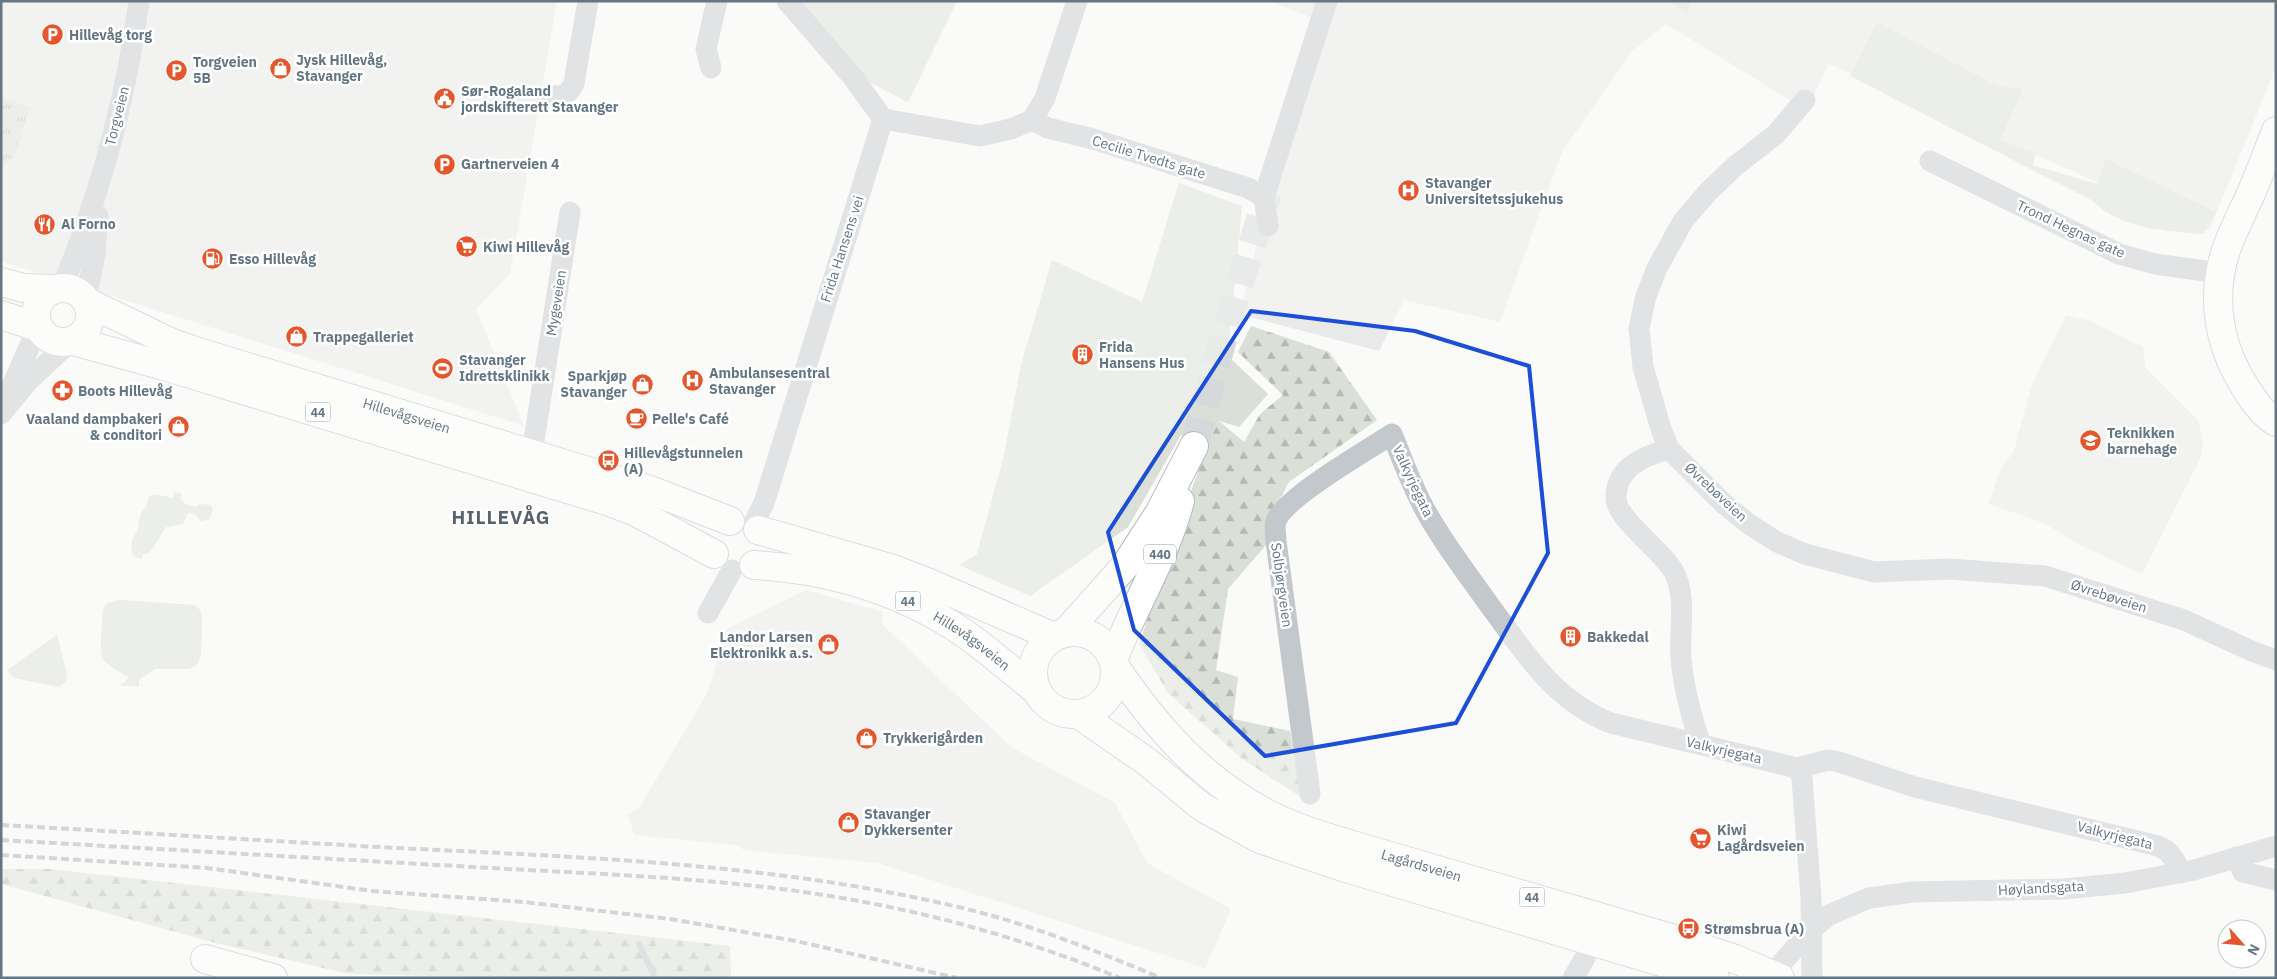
<svg xmlns="http://www.w3.org/2000/svg" width="2277" height="979" font-family="'IBM Plex Sans',sans-serif">
<defs>
<pattern id="grass-tufts" width="24" height="20" patternUnits="userSpaceOnUse" patternTransform="scale(1.25)"><rect width="24" height="20" fill="#dadfd7"/><path d="M3 7l-1-3M5 7V3M7 7l1-3M15 17l-1-3M17 17v-4M19 17l1-3" fill="none" stroke="#b4b9b4"/></pattern>
<pattern id="forest-firs" width="22" height="20" patternUnits="userSpaceOnUse" patternTransform="scale(1.25)"><rect width="22" height="20" fill="#dadfd7"/><path d="M5 1l3.5 6h-7zM16 11l3.5 6h-7z" fill="#b4b9b4"/></pattern>
</defs>
<rect width="100%" height="100%" fill="#fafaf8"/>
<g fill="#e8e9e9">
<polygon points="1,1 557,1 510,274 476,309 524,426 1,261"/>
<polygon points="1271,1 2276,1 2276,67 2209,231 1829,64 1806,110 1666,24 1632,51 1562,152 1500,322 1404,300 1379,351 1239,314 1314,19"/>
<polygon points="2066,315 2090,321 2143,347 2145,367 2198,420 2203,441 2201,457 2142,574 2080,545 2044,523 1988,504 2001,469 2014,451 2031,387"/>
<polygon points="806,590 883,612 882,624 1011,747 1115,803 1147,863 1231,909 1205,968 878,863 744,850 736,845 634,835 628,815 639,808 707,694 727,629"/>
</g>
<polygon fill="url(#grass-tufts)" points="2,97 30,108 14,158 3,165 1,164"/>
<g fill="url(#forest-firs)">
<polygon points="1251,326 1329,352 1377,420 1289,482 1265,525 1267,544 1228,589 1216,670 1238,677 1233,719 1290,731 1301,797 1241,758 1168,693 1139,644 1208,442 1219,421 1244,442 1260,414 1283,395 1238,352"/>
<polygon points="1,869 50,869 730,946 731,978 521,978 349,974 216,943 1,884"/>
</g>
<g fill="#dadfd7">
<polygon points="800,1 957,1 908,102 865,80"/>
<polygon points="1670,1 1692,1 1687,13"/>
<path d="M 1877,22 L 1997,86 L 2023,89 L 2000,140 L 2035,153 L 2033,165 L 2097,184 L 2106,159 L 2216,212 L 2203,234 C 2166,231 2121,229 2093,201 L 1850,76 Z"/>
<polygon points="1179,183 1242,206 1228,356 1268,394 1239,427 1219,421 1208,442 1181,435 1128,527 1030,596 959,565 977,554 1004,455 1021,365 1052,260 1142,302"/>
<path d="M 175,492 L 182,494 L 180,498 L 185,504 L 196,507 L 200,504 L 210,505 L 213,508 L 210,519 L 201,521 L 195,514 L 188,513 L 183,524 L 166,527 L 150,552 L 143,555 L 142,559 L 133,556 C 130,542 132,541 138,529 C 139,525 138,521 140,517 C 142,510 148,506 148,498 L 154,494 L 173,498 Z"/>
<path d="M 119,600 L 195,605 L 200,610 L 202,618 L 201,656 L 197,665 L 189,669 L 155,669 L 139,680 L 139,687 L 117,685 L 124,683 L 129,677 C 124,675 106,664 103,659 C 99,651 102,617 104,607 L 108,603 Z"/>
<polygon points="57,635 67,673 66,682 59,687 14,678 7,670"/>
</g>
<g fill="none" stroke-linecap="round" stroke-linejoin="round">
<polyline stroke="#bbc7cb" stroke-width="6" points="639,944 655,978"/>
<polyline stroke="#d5d9db" stroke-width="28" stroke-dasharray="28 14" stroke-linecap="butt" points="1194,446 1224,335 1268,193"/>
<defs>
<g id="secondary">
<path d="M 2276,131 C 2267,153 2259,176 2249,198 C 2241,215 2232,233 2226,250 C 2212,293 2217,337 2238,375 C 2248,392 2259,412 2276,422"/>
<polyline points="205,959 273,978"/>
</g>
<g id="primary">
<polyline points="1,282 23,288 53,289"/>
<circle cx="63" cy="315" r="27"/>
<path id="s1" d="M 87,302 L 172,343 L 192,350 L 650,490 L 730,521"/>
<polyline points="1,315 38,327"/>
<polyline points="73,341 161,365 607,501 636,512 714,554"/>
<polyline points="758,530 893,569 927,582 1054,637"/>
<path id="s2" d="M 754,565 C 834,570 910,593 975,641 C 996,657 1017,675 1038,692"/>
<circle cx="1074" cy="673" r="41"/>
<polyline points="1065,633 1125,566 1160,512 1194,446"/>
<path d="M 1114,658 C 1134,606 1166,555 1180,501"/>
<path id="s3" d="M 1116,668 C 1158,730 1207,785 1276,818 C 1300,830 1326,837 1352,845 L 1681,941 L 1735,959 L 1780,978"/>
<polyline points="1078,714 1146,761 1202,807 1260,839 1346,868 1715,978"/>
</g>
</defs>
<use href="#secondary" stroke="#b3babf" stroke-width="30"/>
<use href="#primary" stroke="#b5babe" stroke-width="30"/>
<g stroke="#c3c8cc" stroke-width="21">
<polyline points="787,1 852,76 883,119"/>
<polyline points="711,68 706,49 717,1"/>
<path d="M 547,96 C 561,96 568,97 574,83 L 588,1"/>
<polyline points="1805,100 1776,134 1734,167 1708,192 1683,221 1657,268 1646,296 1639,328 1643,367 1661,429 1669,449 1724,504 1749,524 1777,542 1805,554 1874,572 1949,569 2045,576 2184,620 2254,652 2276,660"/>
<polyline points="883,119 980,136 1011,129 1032,120 1045,98 1077,1"/>
<polyline points="1032,120 1048,128 1093,139 1248,188 1264,197 1268,226"/>
<polyline points="1930,161 2119,254 2155,264 2220,273"/>
<polyline points="1264,197 1327,1"/>
<path d="M 62,287 C 100,195 126,99 139,1"/>
<polyline points="86,300 95,253 98,216"/>
<polyline points="8,395 38,327"/>
<polyline points="1,414 28,381 70,342"/>
<path d="M 1669,449 C 1644,456 1616,467 1616,498 C 1616,519 1663,551 1674,572 C 1687,597 1679,630 1681,658 C 1683,687 1691,715 1700,743"/>
<polyline points="532,453 570,212"/>
<polyline points="753,525 764,503 883,119"/>
<polyline points="708,613 732,570"/>
<polyline points="1797,768 1802,778 1811,899 1812,978"/>
<path d="M 1310,794 L 1276,541 C 1276,535 1274,527 1276,521 C 1285,497 1368,450 1392,434 C 1403,461 1413,490 1428,515 C 1446,547 1469,576 1490,606 C 1526,654 1553,700 1611,723 L 1797,768 L 1828,760 L 1839,762 L 1915,787 L 2158,846 C 2171,851 2175,860 2181,873"/>
<polyline points="2236,857 2243,872 2276,880"/>
<polyline points="1772,974 1811,930 1829,915 1869,898 1913,892 2064,889 2125,883 2194,870 2276,846"/>
<polyline points="1573,978 1585,958 1592,940"/>
</g>
<use href="#secondary" stroke="#fff" stroke-width="28"/>
<use href="#primary" stroke="#fff" stroke-width="28"/>
<g stroke="#a2aab0" stroke-width="4" stroke-dasharray="8 4" stroke-linecap="butt">
<path d="M 1,825 C 127,832 253,840 379,847 C 572,857 766,862 954,906 C 1025,922 1094,950 1161,978"/>
<path d="M 1,840 C 158,849 316,858 473,867 C 593,874 716,877 836,897 C 933,913 1028,940 1120,978"/>
<polyline points="1,855 207,868 372,891 524,902 670,919 796,941 957,978"/>
</g>
</g>
<path d="M0 0H2277V979H0ZM 1251,311 L 1415,331 L 1529,366 L 1548,553 L 1456,723 L 1265,756 L 1134,630 L 1108,532 Z" fill="#fafaf8" fill-opacity=".55" fill-rule="evenodd"/>
<path fill="none" stroke="#1d4ed8" stroke-width="4" stroke-linejoin="round" d="M 1251,311 L 1415,331 L 1529,366 L 1548,553 L 1456,723 L 1265,756 L 1134,630 L 1108,532 Z"/>
<defs>
<symbol id="parking-disc" viewBox="-11 -11 22 22"><circle r="9.5" fill="#e4572e" stroke="#fff"/><path d="M-3.5-5.5H1a3.5 3.5 0 0 1 0 7H-1V5.5H-3.5ZM-1-3.4V-.6H.8a1.4 1.4 0 0 0 0-2.8Z" fill="#fff"/></symbol>
<symbol id="shop-disc" viewBox="-11 -11 22 22"><circle r="9.5" fill="#e4572e" stroke="#fff"/><path d="M-5-2.5h2.3a2.7 3.5 0 0 1 5.4 0H5L5.5 6h-11ZM-1.5-2.5h3a1.5 2.3 0 0 0-3 0Z" fill="#fff"/></symbol>
<symbol id="civic-disc" viewBox="-11 -11 22 22"><circle r="9.5" fill="#e4572e" stroke="#fff"/><path d="M-.6-6.5H3V-4.5H.6V-3L4-1V1h2V6H-6V1h2V-1L-.6-3ZM-1.2 2.5V6h2.4V2.5Z" fill="#fff"/></symbol>
<symbol id="hospital-disc" viewBox="-11 -11 22 22"><circle r="9.5" fill="#e4572e" stroke="#fff"/><path d="M-5-5h3v3.5h4V-5h3V5h-3V1.5h-4V5h-3Z" fill="#fff"/></symbol>
<symbol id="restaurant-disc" viewBox="-11 -11 22 22"><circle r="9.5" fill="#e4572e" stroke="#fff"/><path d="M-5-6h1v4h1v-4h1v4h1v-4h1v5L-1.5 .5V6h-2V.5L-5-1ZM5-6V6H3V1.5H1.5Q1.5-4 5-6Z" fill="#fff"/></symbol>
<symbol id="supermarket-disc" viewBox="-11 -11 22 22"><circle r="9.5" fill="#e4572e" stroke="#fff"/><path d="M-6-5.5h2.5l.6 2H6L4.5 2H-2.5L-4.4-4H-6ZM-1.5 3.2a1.3 1.3 0 1 0 .1 0ZM3 3.2a1.3 1.3 0 1 0 .1 0Z" fill="#fff"/></symbol>
<symbol id="fuel-disc" viewBox="-11 -11 22 22"><circle r="9.5" fill="#e4572e" stroke="#fff"/><path d="M-5.5-6h7V0h2V4h1.3V-2.5L3-4.5l.8-.8L6-3V5H2.5V1h-1V6h-7ZM-4.2-4.7v3.2H.2V-4.7Z" fill="#fff"/></symbol>
<symbol id="building-disc" viewBox="-11 -11 22 22"><circle r="9.5" fill="#e4572e" stroke="#fff"/><path d="M-4-6H4V6H1V3H-1V6H-4ZM-2.5-4.3h1.7v1.8h-1.7ZM.8-4.3h1.7v1.8H.8ZM-2.5-1h1.7V.8h-1.7ZM.8-1h1.7V.8H.8Z" fill="#fff"/></symbol>
<symbol id="stadium-disc" viewBox="-11 -11 22 22"><circle r="9.5" fill="#e4572e" stroke="#fff"/><path d="M0-5a6.5 5 0 1 0 0 10a6.5 5 0 1 0 0-10ZM-3.5-1.8h7v3.6h-7Z" fill="#fff"/></symbol>
<symbol id="pharmacy-disc" viewBox="-11 -11 22 22"><circle r="9.5" fill="#e4572e" stroke="#fff"/><path d="M-2-6h4v4h4v4h-4v4h-4v-4h-4v-4h4Z" fill="#fff"/></symbol>
<symbol id="cafe-disc" viewBox="-11 -11 22 22"><circle r="9.5" fill="#e4572e" stroke="#fff"/><path d="M-5.5-4.5H6V0H3Q3 3.5 0 3.5H-2.5Q-5.5 3.5-5.5 0ZM3-3.2v2h1.7v-2ZM-6 4.5H4V6H-6Z" fill="#fff"/></symbol>
<symbol id="school-disc" viewBox="-11 -11 22 22"><circle r="9.5" fill="#e4572e" stroke="#fff"/><path d="M0-5L7-2L0 1L-7-2ZM-4 1L0 2.5L4 1V4Q0 6-4 4Z" fill="#fff"/></symbol>
<symbol id="bus-disc" viewBox="-11 -11 22 22"><circle r="9.5" fill="#e4572e" stroke="#fff"/><path d="M-5-6H5V4H4V6H2V4H-2V6H-4V4H-5ZM-3.5-4V0h7V-4ZM-3.5 1.2v1.5H-2V1.2ZM2 1.2v1.5H3.5V1.2Z" fill="#fff"/></symbol>
</defs>
<g fill-rule="evenodd">
<use href="#parking-disc" x="40" y="22" width="25" height="25"/>
<use href="#shop-disc" x="268" y="56" width="25" height="25"/>
<use href="#parking-disc" x="164" y="58" width="25" height="25"/>
<use href="#civic-disc" x="432" y="86" width="25" height="25"/>
<use href="#parking-disc" x="432" y="152" width="25" height="25"/>
<use href="#hospital-disc" x="1396" y="178" width="25" height="25"/>
<use href="#restaurant-disc" x="32" y="212" width="25" height="25"/>
<use href="#supermarket-disc" x="454" y="234" width="25" height="25"/>
<use href="#fuel-disc" x="200" y="246" width="25" height="25"/>
<use href="#shop-disc" x="284" y="324" width="25" height="25"/>
<use href="#building-disc" x="1070" y="342" width="25" height="25"/>
<use href="#stadium-disc" x="430" y="356" width="25" height="25"/>
<use href="#hospital-disc" x="680" y="368" width="25" height="25"/>
<use href="#shop-disc" x="630" y="372" width="25" height="25"/>
<use href="#pharmacy-disc" x="50" y="378" width="25" height="25"/>
<use href="#cafe-disc" x="624" y="406" width="25" height="25"/>
<use href="#shop-disc" x="166" y="414" width="25" height="25"/>
<use href="#school-disc" x="2078" y="428" width="25" height="25"/>
<use href="#bus-disc" x="596" y="448" width="25" height="25"/>
<use href="#building-disc" x="1558" y="624" width="25" height="25"/>
<use href="#shop-disc" x="816" y="632" width="25" height="25"/>
<use href="#shop-disc" x="854" y="726" width="25" height="25"/>
<use href="#shop-disc" x="836" y="810" width="25" height="25"/>
<use href="#supermarket-disc" x="1688" y="826" width="25" height="25"/>
<use href="#bus-disc" x="1676" y="916" width="25" height="25"/>
</g>
<g text-anchor="middle" dominant-baseline="central" stroke-width="5" stroke-linejoin="round" paint-order="stroke">
<g fill="#fff" stroke="#939fa8" stroke-width="1">
<rect x="305.5" y="402.5" width="25" height="19" rx="4"/>
<rect x="1144" y="544.5" width="32" height="19" rx="4"/>
<rect x="895.5" y="591.5" width="25" height="19" rx="4"/>
<rect x="1519.5" y="887.5" width="25" height="19" rx="4"/>
</g>
<g font-size="12" font-weight="bold" fill="#657683">
<text x="318" y="412">44</text>
<text x="1160" y="554">440</text>
<text x="908" y="601">44</text>
<text x="1532" y="897">44</text>
</g>
<g font-size="14" font-weight="bold" fill="#657683" stroke="#fff" text-anchor="start">
<text x="69" y="35">Hillevåg torg</text>
<text x="296" y="60">Jysk Hillevåg,<tspan x="296" dy="16">Stavanger</tspan></text>
<text x="193" y="62">Torgveien<tspan x="193" dy="16">5B</tspan></text>
<text x="461" y="91">Sør-Rogaland<tspan x="461" dy="16">jordskifterett Stavanger</tspan></text>
<text x="461" y="164">Gartnerveien 4</text>
<text x="1425" y="183">Stavanger<tspan x="1425" dy="16">Universitetssjukehus</tspan></text>
<text x="61" y="224">Al Forno</text>
<text x="483" y="247">Kiwi Hillevåg</text>
<text x="229" y="259">Esso Hillevåg</text>
<text x="313" y="337">Trappegalleriet</text>
<text x="1099" y="347">Frida<tspan x="1099" dy="16">Hansens Hus</tspan></text>
<text x="459" y="360">Stavanger<tspan x="459" dy="16">Idrettsklinikk</tspan></text>
<text x="709" y="373">Ambulansesentral<tspan x="709" dy="16">Stavanger</tspan></text>
<text x="627" y="376" text-anchor="end">Sparkjøp<tspan x="627" dy="16">Stavanger</tspan></text>
<text x="78" y="391">Boots Hillevåg</text>
<text x="162" y="419" text-anchor="end">Vaaland dampbakeri<tspan x="162" dy="16">&amp; conditori</tspan></text>
<text x="652" y="419">Pelle's Café</text>
<text x="2107" y="433">Teknikken<tspan x="2107" dy="16">barnehage</tspan></text>
<text x="624" y="453">Hillevågstunnelen<tspan x="624" dy="16">(A)</tspan></text>
<text x="813" y="637" text-anchor="end">Landor Larsen<tspan x="813" dy="16">Elektronikk a.s.</tspan></text>
<text x="1587" y="637">Bakkedal</text>
<text x="883" y="738">Trykkerigården</text>
<text x="864" y="814">Stavanger<tspan x="864" dy="16">Dykkersenter</tspan></text>
<text x="1717" y="830">Kiwi<tspan x="1717" dy="16">Lagårdsveien</tspan></text>
<text x="1704" y="929">Strømsbrua (A)</text>
</g>
<g font-size="14" fill="#657683" stroke="#fff">
<text transform="translate(117 116) rotate(-76)">Torgveien</text>
<text transform="translate(1149 157) rotate(17)">Cecilie Tvedts gate</text>
<text transform="translate(2071 229) rotate(25)">Trond Hegnas gate</text>
<text transform="translate(842 249) rotate(-72)">Frida Hansens vei</text>
<text transform="translate(556 303) rotate(-81)">Mygeveien</text>
<text stroke="none"><textPath href="#s1" startOffset="340">Hillevågsveien</textPath></text>
<text transform="translate(1413 481) rotate(65)">Valkyrjegata</text>
<text transform="translate(1716 492) rotate(43)">Øvrebøveien</text>
<text transform="translate(1282 585) rotate(82)">Solbjørgveien</text>
<text transform="translate(2109 596) rotate(18)">Øvrebøveien</text>
<text stroke="none"><textPath href="#s2" startOffset="234">Hillevågsveien</textPath></text>
<text transform="translate(1724 750) rotate(13)">Valkyrjegata</text>
<text transform="translate(2115 835) rotate(14)">Valkyrjegata</text>
<text stroke="none"><textPath href="#s3" startOffset="375">Lagårdsveien</textPath></text>
<text transform="translate(2041 888) rotate(-3)">Høylandsgata</text>
</g>
<g font-size="19" font-weight="bold" letter-spacing="1" fill="#57646e" stroke="#fff">
<text x="501" y="517">HILLEVÅG</text>
</g>
</g>
<rect width="2277" height="979" fill="none" stroke="#657683" stroke-width="5"/>
<g transform="translate(2242 944) rotate(117)"><circle r="24" fill="#ffffff" stroke="#c1c8cd"/>
<path d="M0-4L9 19L0 12L-9 19Z" fill="#e4572e"/>
<text y="-8" font-size="14" font-weight="bold" text-anchor="middle" fill="#657683">N</text>
</g>
</svg>
